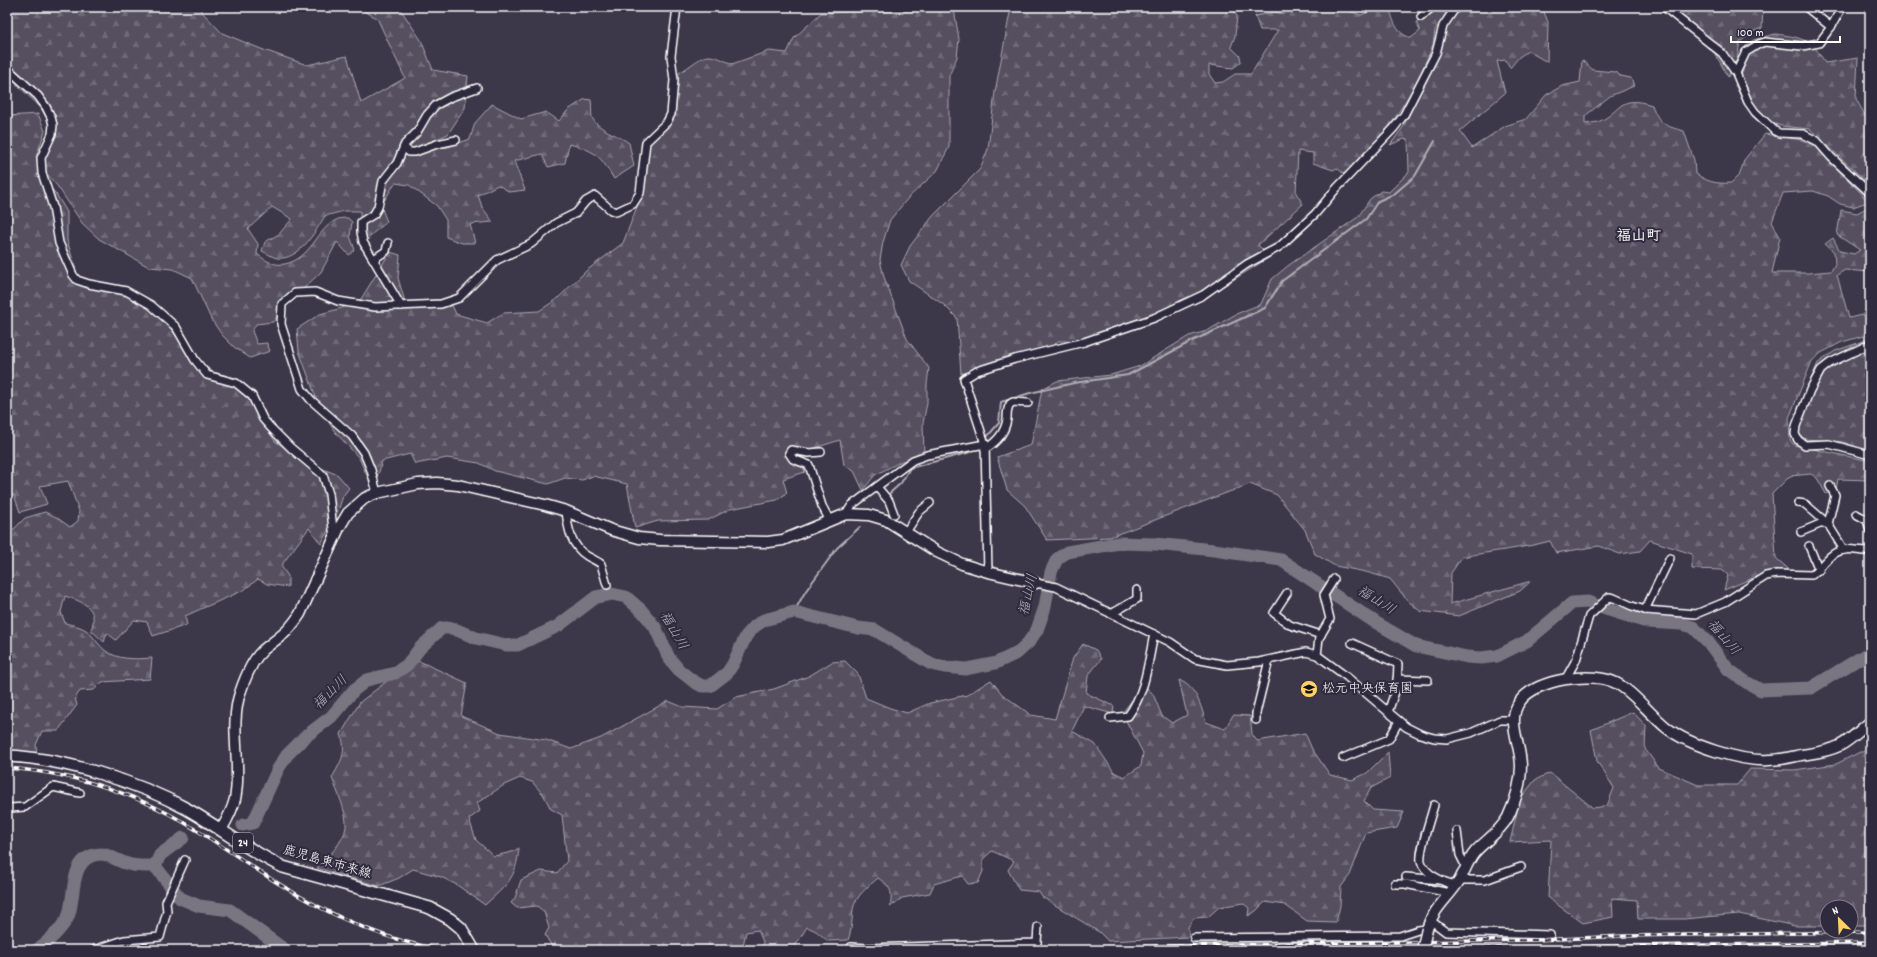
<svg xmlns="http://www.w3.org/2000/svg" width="1877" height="957" font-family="Dekko,'Klee One',sans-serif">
<defs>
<pattern id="forest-firs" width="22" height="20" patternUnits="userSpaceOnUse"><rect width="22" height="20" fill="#555060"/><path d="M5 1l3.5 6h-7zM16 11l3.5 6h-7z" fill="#6e6a78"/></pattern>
</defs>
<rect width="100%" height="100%" fill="#3c3749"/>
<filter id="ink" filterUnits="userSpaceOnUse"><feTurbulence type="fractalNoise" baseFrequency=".025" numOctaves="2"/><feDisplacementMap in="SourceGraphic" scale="8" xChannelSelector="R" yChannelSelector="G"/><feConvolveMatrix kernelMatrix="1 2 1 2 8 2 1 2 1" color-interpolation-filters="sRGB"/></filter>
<g filter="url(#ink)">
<g fill="url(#forest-firs)" stroke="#aaa8b0">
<path d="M 7,7 L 201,7 L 202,12 L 222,33 L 261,49 L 307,65 L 347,56 L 361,103 L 405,78 L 377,18 L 356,7 L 399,7 L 421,40 L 433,70 L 468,76 L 465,108 L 448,134 L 412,150 L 448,147 L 470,139 L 475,123 L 492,104 L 521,119 L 546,112 L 559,121 L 568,110 L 585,99 L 591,100 C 592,105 591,112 592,117 C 596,129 619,135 629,143 L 634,166 L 614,179 C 600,156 597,151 569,144 L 565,163 L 548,167 L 542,154 L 514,161 L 525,190 L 510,192 L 498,185 L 478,195 L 482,207 L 493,222 L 470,224 L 475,243 L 462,243 L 446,237 L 446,220 L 437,206 L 409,185 L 395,183 L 381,206 L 387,222 L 372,234 L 361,249 L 360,211 L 344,211 L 325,216 C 315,232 299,261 277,258 C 272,257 267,253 262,251 L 265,242 L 279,234 L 292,219 L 272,207 L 248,229 L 258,244 L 257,254 C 266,261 274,266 285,264 C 312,258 316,230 336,220 C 339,218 345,218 348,218 L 352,222 L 350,236 L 355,250 L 349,255 L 337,242 L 321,272 L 285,306 L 273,322 L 256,324 L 252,331 L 257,344 L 267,343 L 270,351 L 250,358 L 234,347 L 222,335 L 211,319 L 192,278 L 173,269 L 149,267 L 99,239 L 82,223 L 58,187 L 46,173 L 43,155 L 51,133 L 47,119 L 41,108 L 7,75 Z"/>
<path d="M 1011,7 L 1231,7 L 1237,16 L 1235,36 L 1231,47 L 1240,56 L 1241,62 L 1233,68 L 1209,65 L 1209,74 L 1215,83 L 1223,82 L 1235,74 L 1251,74 L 1278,30 L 1260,30 L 1255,16 L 1274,12 L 1284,14 L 1289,7 L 1343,7 L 1343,9 L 1361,15 L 1374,10 L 1375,7 L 1389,7 C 1394,22 1395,32 1411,38 L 1420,31 L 1416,22 L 1431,12 L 1431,7 L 1452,7 L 1435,30 L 1433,45 L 1416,84 L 1390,126 L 1382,146 L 1344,174 L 1337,168 L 1333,170 L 1313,163 L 1313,153 L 1298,151 L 1296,193 L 1303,204 L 1258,245 L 1270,257 L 1225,285 L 1152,321 L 1068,349 L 1066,341 L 1058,341 L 1048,351 L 1005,360 L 961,374 L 957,318 L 944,305 L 909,281 L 901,265 L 910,246 L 933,216 L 980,169 L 988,149 L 995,92 Z"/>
<path d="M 1458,7 L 1542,7 L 1548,22 L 1547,62 L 1528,51 L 1519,57 L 1510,68 L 1506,60 L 1497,61 L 1505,93 L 1460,131 L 1472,148 L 1505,126 L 1526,119 L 1546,95 L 1562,86 L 1580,82 L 1582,60 L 1593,70 L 1615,72 L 1621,76 L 1631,78 L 1634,86 L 1610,96 L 1585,116 L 1585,124 C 1589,123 1594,123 1598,122 C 1622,112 1617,94 1652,105 C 1659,124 1665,126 1684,131 L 1694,160 L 1695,173 C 1707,182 1716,184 1731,183 L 1740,174 L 1744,160 L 1765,134 L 1802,140 L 1814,145 L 1863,195 L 1867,202 L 1853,207 L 1840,204 L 1828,196 L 1813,191 L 1783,193 L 1772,222 L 1780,237 L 1772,273 L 1808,273 L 1831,271 L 1835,264 L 1834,252 L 1825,244 L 1833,238 L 1840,251 L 1854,254 L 1860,250 L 1837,235 L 1841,210 L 1857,213 L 1870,206 L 1870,272 L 1845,270 L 1837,275 L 1849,318 L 1870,313 L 1870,334 L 1842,342 L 1821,353 L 1812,361 L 1789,418 L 1790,440 L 1794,445 L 1870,461 L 1870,480 L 1838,479 L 1836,490 L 1826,494 L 1817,478 L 1811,474 L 1790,476 L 1772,494 L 1776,558 L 1794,574 L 1772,570 L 1724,590 L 1728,575 L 1722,570 L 1692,569 L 1692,554 L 1650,540 L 1640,551 L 1620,554 L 1599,546 L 1556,553 L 1550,541 C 1521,549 1492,551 1462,557 L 1451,573 L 1450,604 L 1531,581 L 1520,591 L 1459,616 L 1420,611 L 1408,601 L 1390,579 L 1366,572 L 1335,566 L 1315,554 L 1305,530 L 1277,495 L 1250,484 L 1110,537 L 1047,540 L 1025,506 L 1007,490 L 997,457 L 1031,445 L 1042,389 L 1057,381 L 1111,375 L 1140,366 L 1189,336 L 1207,331 L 1236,314 L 1261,304 L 1272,279 L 1289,265 L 1358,217 L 1370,199 L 1381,191 L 1389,192 L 1409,172 L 1408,140 L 1404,139 L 1390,145 L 1404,126 L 1430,68 L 1445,25 Z"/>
<polygon points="1671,7 1763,7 1762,28 1754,31 1740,42 1737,59 1728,77 1716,55 1669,10"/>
<path d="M 954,9 L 959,39 L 957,57 L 949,76 L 949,147 L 937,171 L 908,198 L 890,220 L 883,242 L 880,260 L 884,277 L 907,339 L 929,368 L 927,384 L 927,403 L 923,423 L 924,455 L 902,461 L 875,475 L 863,490 L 854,471 L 844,465 L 840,440 L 799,453 L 805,472 L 783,479 L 787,493 L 777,500 L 730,509 L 708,520 L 658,521 L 635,528 L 627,484 L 593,476 L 582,480 L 565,478 L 548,484 L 495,471 L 479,463 L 447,458 L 415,464 L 410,454 L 382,461 L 379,472 L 374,483 L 367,476 L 359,458 L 336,433 L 321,411 L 299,351 L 297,329 L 320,314 L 342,308 L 361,299 L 390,252 L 400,255 L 398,278 L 405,302 L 449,299 L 456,314 L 487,323 L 503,313 L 539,311 L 557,299 L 586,271 L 623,243 L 638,204 L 642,146 L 661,128 L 674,100 L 679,73 C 705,57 702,49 732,64 L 769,51 L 787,53 L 794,38 L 821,13 Z"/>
<path d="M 1775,34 C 1800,37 1813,39 1825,63 L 1858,58 L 1856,99 L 1870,124 L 1870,185 L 1810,129 L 1781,126 L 1772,123 L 1747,107 L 1735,85 L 1743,71 L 1743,49 L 1753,40 Z"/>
<path d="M 38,114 L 45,131 L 37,154 L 40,175 L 56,194 L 67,212 L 67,240 L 78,277 L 118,290 L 156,309 L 179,340 L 194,357 L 213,372 L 236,378 L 248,392 L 262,421 L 275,441 L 306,462 L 338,475 L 349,488 L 343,496 L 338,511 L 321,544 L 309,528 L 281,566 L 288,576 L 288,587 L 267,584 L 258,579 L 244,590 L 185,616 L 187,625 L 153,636 L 147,622 L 134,620 L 116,640 L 107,633 L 104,642 L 91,630 C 99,608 84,602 65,596 L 61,612 L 65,623 C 72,625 80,626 86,630 C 95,637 100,649 111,654 C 123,660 139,659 152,658 L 150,679 L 102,682 L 94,690 L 80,691 L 75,698 L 77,705 L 58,731 L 42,731 L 36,745 L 37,756 L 7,755 L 7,533 L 14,529 L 25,518 L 45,512 L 56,517 L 70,527 L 78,521 L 79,511 L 68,481 L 40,486 L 47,504 L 20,512 L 14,495 L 7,496 L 7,116 Z"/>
<polygon points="1869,339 1870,339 1870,452 1843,442 1805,439 1795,431 1798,408 1818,363 1835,351"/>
<path d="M 1083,644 L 1096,650 L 1101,659 L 1088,676 L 1086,693 L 1114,706 L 1113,714 L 1084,706 L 1072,731 L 1095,744 L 1114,772 L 1124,777 L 1141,766 L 1143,753 L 1122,713 L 1136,695 L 1140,681 L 1153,694 L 1162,716 L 1172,723 L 1187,715 L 1179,680 C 1197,688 1200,704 1206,722 L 1225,729 L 1233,715 L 1250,716 L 1252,734 L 1257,741 L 1305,733 L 1312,749 L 1330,775 L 1352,780 L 1367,773 L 1388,752 L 1390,778 L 1371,788 L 1364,801 L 1373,810 L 1404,812 L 1397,828 L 1366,833 L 1350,875 L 1341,887 L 1340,906 L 1336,922 L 1307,921 L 1285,905 L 1265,902 L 1256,911 L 1248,916 L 1249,908 L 1243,903 L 1219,907 L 1208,917 L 1194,918 L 1188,927 L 1189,937 L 1108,941 L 1099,932 L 1042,897 L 1039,892 L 1019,890 L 1008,870 L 1014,861 L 992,851 L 983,859 L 983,871 L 978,883 L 968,884 L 962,876 L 934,884 L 930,893 L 902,898 L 890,907 C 893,891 891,887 878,878 C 869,886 856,895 853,909 C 852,920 852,929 848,940 L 828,941 L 816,931 L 807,927 L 794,948 L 762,950 L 763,942 L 758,930 L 746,932 L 742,950 L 554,950 L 545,935 L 549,928 L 544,912 L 537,906 L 517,908 L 511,903 L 515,898 L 521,880 L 541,871 L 557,873 L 567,861 L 562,815 L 551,809 L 543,794 L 532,782 L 520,778 L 504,785 L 477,803 L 480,811 L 469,819 L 476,840 L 494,856 L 512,852 L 519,848 C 516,880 507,884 485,905 L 457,885 L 441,877 L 413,869 L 399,878 L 379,886 L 317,868 C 327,858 344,842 346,827 C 347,811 337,792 332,778 C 341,761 347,754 341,734 L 360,702 L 387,681 L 419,661 L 467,683 L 461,716 L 500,733 L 546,740 L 571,749 L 601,738 L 668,701 L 683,707 L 717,709 L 736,697 L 774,689 L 809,676 L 832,662 L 845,661 L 858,674 L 866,698 L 890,708 L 907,713 L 930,703 L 967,695 L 991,680 L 1002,694 L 1031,715 L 1055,719 L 1073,658 Z"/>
<polygon points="1633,712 1646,726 1645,749 1659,768 1698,785 1737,785 1750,769 1794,770 1836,764 1870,747 1870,925 1851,925 1851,907 1827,907 1827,926 1795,926 1739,914 1684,919 1638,919 1637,900 1612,898 1613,917 1583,923 1548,898 1551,840 1510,842 1520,799 1535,780 1550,773 1593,808 1607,806 1614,788 1597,761 1591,730"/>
</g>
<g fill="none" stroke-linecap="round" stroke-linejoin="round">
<g stroke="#afadb4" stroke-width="2">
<polyline points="986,438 999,423 1001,402 1030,393 1074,383 1128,375 1192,341 1265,308 1282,281 1366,219 1378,201 1394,194 1415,176 1435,141"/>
<polyline points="890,493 901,483 910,468 971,452"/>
<polyline points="794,612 805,592 837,548 860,527"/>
</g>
<g stroke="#797682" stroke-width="13">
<polyline points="243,825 253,823 278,769 287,755 306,736 331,717 354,690 367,680 395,673 407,665 420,648 442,628 452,628 476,638 506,645 518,645 558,626 596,597 612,594 626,597 642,611 655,627 669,658 679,670 693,681 702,686 710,686 727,673 733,664 746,636 755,626 764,620 794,612 858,628 875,630 931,664 944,667 966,669 996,663 1017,653 1028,643 1037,630 1045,607 1051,572 1057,559 1067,552 1119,543 1156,544 1214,550 1281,560 1375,622 1416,646 1467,657 1481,658 1497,656 1527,641 1572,603 1588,602 1606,609 1647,622 1681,624 1693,627 1708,642 1728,669 1746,682 1761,690 1811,688 1870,652"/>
<polyline points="155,866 180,898 199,906 230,910 285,950"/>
<polyline points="155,866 160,855 183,838"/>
<path d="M 37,950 C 49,941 59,932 67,919 C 77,902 66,855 101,854 C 108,854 118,861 125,863 C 135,867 144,866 155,866"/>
</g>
<defs>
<g id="street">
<polyline points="1664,7 1722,53 1736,73 1748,102 1755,112 1775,131 1779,133 1803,134 1817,141 1831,157 1870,193"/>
<polyline points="1806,7 1831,27"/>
<polyline points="1421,17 1432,7"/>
<polyline points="7,68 38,96 46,107 51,117 53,125 52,134 41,158 42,173 53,207 59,243 73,275 77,280 89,284 126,291 151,305 176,327 195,360 207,375 236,383 252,396 263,419 270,427 291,448 323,475 329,494 334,538"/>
<polyline points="1736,73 1746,52 1759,44 1765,42 1802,46 1819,43 1831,27 1842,7"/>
<polyline points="404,147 409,152 415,152 437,144 456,140"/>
<polyline points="374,259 386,251 388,243"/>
<polyline points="401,306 363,242 361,232 361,222 374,214 378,207 383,181 397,163 405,144 417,132 427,115 436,105 451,97 477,88"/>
<polyline points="1870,344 1830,363 1821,370 1810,390 1796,426 1795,434 1798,440 1805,445 1829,444 1870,455"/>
<path d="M 985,449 C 997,442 1005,433 1007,419 C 1007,414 1007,408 1010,404 L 1013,402 L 1028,403"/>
<polyline points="821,452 809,453 791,450 789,453 793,459 809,465 822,506 830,521"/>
<polyline points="877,487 889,501 894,514"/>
<polyline points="377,493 371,470 364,453 352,436 311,400 302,389 281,324 282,304 295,293 315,292 338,301 375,307 441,304 459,298 497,260 531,244 556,223 576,213 586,201 595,196 611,210 616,212 633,204 640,193 646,142 667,122 671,114 674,80 671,56 677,7"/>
<polyline points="1798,503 1805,504 1828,524 1835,495 1830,486"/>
<path d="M 566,511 C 568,529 571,546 587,556 C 592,559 597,561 601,564 L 607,585"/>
<polyline points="846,514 852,505 913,460 927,455 985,444"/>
<polyline points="1856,514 1867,520 1870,530"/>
<polyline points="906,532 919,512 930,503"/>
<polyline points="1801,532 1820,524 1828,524 1844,550"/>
<polyline points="1809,546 1819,570"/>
<polyline points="988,572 985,444 964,379 977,371 1015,359 1084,342 1154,318 1203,295 1247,264 1279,247 1315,214 1336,189 1394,128 1404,115 1436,53 1443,26 1456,7"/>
<polyline points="1036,583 1056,587 1170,642 1195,659 1227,665 1259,662 1306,652 1317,655 1347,677 1406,727 1420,734 1434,738 1447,739 1471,733 1500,720 1513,720"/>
<polyline points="1287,593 1274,613 1290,625 1321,635"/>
<polyline points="1645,610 1670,558"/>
<polyline points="1111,614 1137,599 1137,590"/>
<polyline points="1352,643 1398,664 1397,686 1388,712"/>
<polyline points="1317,655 1319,638 1330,619 1324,595 1334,579"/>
<polyline points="1397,679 1428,680"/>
<path d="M 1565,680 L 1576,660 L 1589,616 L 1609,597 L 1614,598 L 1632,606 L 1645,610 L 1696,614 L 1725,602 L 1766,576 L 1777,574 L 1812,575 C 1823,566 1829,552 1844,550 C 1852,548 1861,552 1870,551"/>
<path d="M 1110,718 L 1128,716 C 1146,691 1148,663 1154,634"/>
<polyline points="1256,720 1256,713 1269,660"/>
<polyline points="1343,758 1389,739 1399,721"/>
<path d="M 1434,805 C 1431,817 1419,850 1421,861 C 1424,874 1444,883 1456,885"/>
<polyline points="7,806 10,808 25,807 53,787 80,793"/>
<polyline points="1457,831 1460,855 1466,867"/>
<polyline points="1406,877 1440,880"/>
<polyline points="1459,880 1485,880 1521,867"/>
<polyline points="1395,884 1405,884 1450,893"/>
<polyline points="1430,920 1446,932 1550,935"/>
<polyline points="1194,938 1400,936 1418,930 1427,929"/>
<polyline points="851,947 867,948 1037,943 1038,927"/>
<polyline points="94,950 124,940 160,937 167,911 166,902 185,860"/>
</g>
<g id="secondary">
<path d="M 221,830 C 227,820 232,811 235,799 C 242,764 229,727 240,693 C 245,678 252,660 263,650 C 280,636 287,634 300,614 L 339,528 L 348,513 L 365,498 L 377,493 L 418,484 L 437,483 L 458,485 L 545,505 L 566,511 L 611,530 L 639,538 L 660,540 L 768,542 L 783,540 L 846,514 L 869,515 L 886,520 L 937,552 L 962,564 L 988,572 L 1036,583"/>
<path d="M 1427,929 C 1433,909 1448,898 1459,881 C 1465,871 1468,860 1475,852 C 1486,840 1500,832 1508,817 C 1515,802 1521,782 1521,766 C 1521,744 1505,719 1521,700 C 1537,679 1593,671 1616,683 C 1635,693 1649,714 1667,728 C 1689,745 1741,762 1769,760 C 1780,760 1791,757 1801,755 C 1814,753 1827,752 1839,746 C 1851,740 1860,730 1870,722"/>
</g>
<path id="primary" d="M 7,756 C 62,758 138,782 187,809 C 219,827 249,851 283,867 L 430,908 L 450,919 L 461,928 L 474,950"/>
</defs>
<use href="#street" stroke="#fff" stroke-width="10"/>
<use href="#secondary" stroke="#fff" stroke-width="13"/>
<use href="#primary" stroke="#fff" stroke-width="14"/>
<use href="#street" stroke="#2f2a3d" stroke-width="7"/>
<use href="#secondary" stroke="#2f2a3d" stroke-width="10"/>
<use href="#primary" stroke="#2f2a3d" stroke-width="11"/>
<defs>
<g id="rail">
<path d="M 7,768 C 63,772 119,788 169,814 C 206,834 240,859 276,882 C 327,914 385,942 446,950"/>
<polyline points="931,950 1537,940 1624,936 1870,932"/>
<polyline points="1334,950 1870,943"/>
</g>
</defs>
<use href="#rail" stroke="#fff" stroke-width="3.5"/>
<use href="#rail" stroke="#2f2a3d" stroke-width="2" stroke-dasharray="6" stroke-linecap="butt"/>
<defs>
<polyline id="secondary-bridge" points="1422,950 1427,929"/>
</defs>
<use href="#secondary-bridge" stroke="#fff" stroke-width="13" stroke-linecap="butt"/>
<use href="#secondary-bridge" stroke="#2f2a3d" stroke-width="10"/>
</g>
</g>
<defs>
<symbol id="school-disc" viewBox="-11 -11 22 22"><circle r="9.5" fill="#ffd166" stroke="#2f2a3d"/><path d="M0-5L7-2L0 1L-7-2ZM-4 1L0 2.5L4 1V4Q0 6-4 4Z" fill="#111"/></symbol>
</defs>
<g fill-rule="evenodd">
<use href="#school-disc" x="1299" y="679" width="20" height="20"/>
</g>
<g text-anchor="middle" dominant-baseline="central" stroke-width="4" stroke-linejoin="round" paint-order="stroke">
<rect fill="#2f2a3d" stroke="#c1bfc5" stroke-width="1" x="233" y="833" width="20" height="20" rx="3"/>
<g font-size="12" font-weight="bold" fill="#fff">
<text x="243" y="843">24</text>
</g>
<g font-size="13" fill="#fff" stroke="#2f2a3d" text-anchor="start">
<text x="1322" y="689">松元中央保育園</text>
</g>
<g font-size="13" fill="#fff" stroke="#2f2a3d">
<text transform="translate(327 863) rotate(16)">鹿児島東市来線</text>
</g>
<g font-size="14" font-style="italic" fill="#b5b4ba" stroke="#2f2a3d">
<text transform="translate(1029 595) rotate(-77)">福山川</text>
<text transform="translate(1376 601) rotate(32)">福山川</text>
<text transform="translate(673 631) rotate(60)">福山川</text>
<text transform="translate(1723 638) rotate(49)">福山川</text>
<text transform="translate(331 693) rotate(-45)">福山川</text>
</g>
<g font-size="15" font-weight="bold" fill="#fff" stroke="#2f2a3d">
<text x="1639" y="237">福山町</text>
</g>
</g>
<rect width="1877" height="957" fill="none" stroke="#2f2a3d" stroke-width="24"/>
<rect x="12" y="12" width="1853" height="933" fill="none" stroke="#fff" stroke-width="1.5" filter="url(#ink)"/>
<g transform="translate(1839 919) rotate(336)"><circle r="19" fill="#2f2a3d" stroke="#827f8b"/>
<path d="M0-3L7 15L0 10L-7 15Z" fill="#ffd166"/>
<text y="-6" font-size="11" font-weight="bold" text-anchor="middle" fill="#ffffff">N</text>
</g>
<path d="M1731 36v6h109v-6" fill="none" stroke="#ffffff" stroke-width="2"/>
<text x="1737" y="36" font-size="12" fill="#ffffff" stroke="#2f2a3d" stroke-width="3" paint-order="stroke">100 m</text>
</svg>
